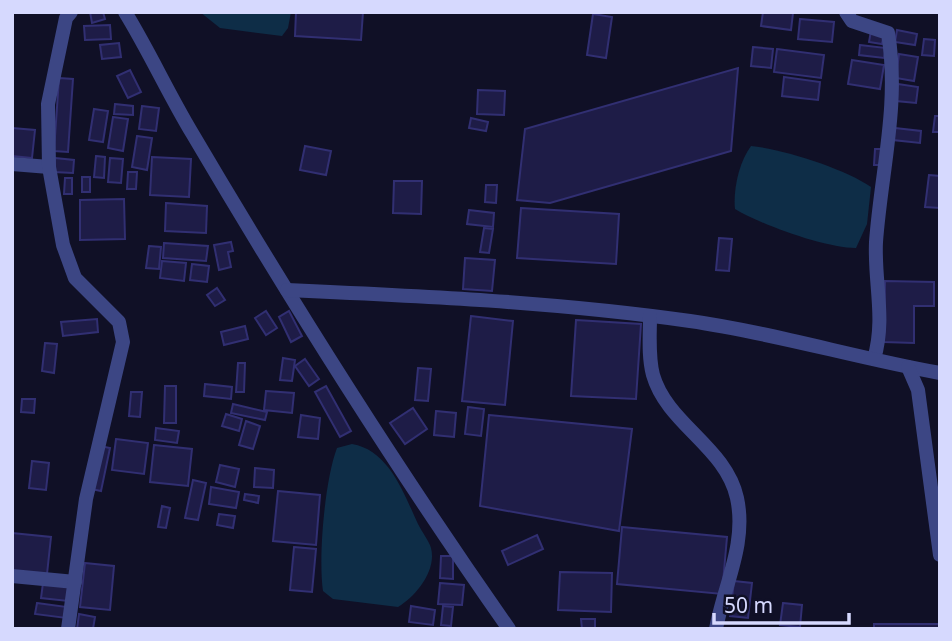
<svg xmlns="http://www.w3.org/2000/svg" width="952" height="641" font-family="'Noto Sans',sans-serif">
<rect width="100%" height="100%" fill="#101026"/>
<g fill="#0e2d47">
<polygon points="200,12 291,12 288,28 282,36 220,28"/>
<path d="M 751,146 C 783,149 845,169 871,187 L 867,224 L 856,248 C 825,248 762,225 735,209 C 733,190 739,162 751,146 Z"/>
<path d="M 352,444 C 389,450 404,494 418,524 C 422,532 429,541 431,548 C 437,571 415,597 398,607 L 333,599 L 323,591 C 318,557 325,479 337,448 Z"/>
</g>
<g fill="#1e1c47" stroke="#312f72" stroke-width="2">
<polygon points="90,12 103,12 105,19 92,23"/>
<polygon points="296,12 363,12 361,40 295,36"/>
<polygon points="763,12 793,13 791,30 761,26"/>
<polygon points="593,14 612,17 606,58 587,55"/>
<polygon points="800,19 834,22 832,42 798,39"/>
<polygon points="110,25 111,39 85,40 84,26"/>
<polygon points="897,30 917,34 915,45 895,42"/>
<polygon points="871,31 884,33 882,44 869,42"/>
<polygon points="924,39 935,40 934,56 922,55"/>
<polygon points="119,43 121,57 102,59 100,45"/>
<polygon points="860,45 886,48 884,58 859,55"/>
<polygon points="753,47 773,49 771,68 751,66"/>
<polygon points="777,49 824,55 821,78 774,72"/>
<polygon points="899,54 918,57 914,81 896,78"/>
<polygon points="852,60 884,65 880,89 848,84"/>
<polygon points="738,68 731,151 550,203 517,200 525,129"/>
<polygon points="130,70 141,92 128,98 117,76"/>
<polygon points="784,77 820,82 818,100 782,96"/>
<polygon points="59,78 73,79 68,152 54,151"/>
<polygon points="898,84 918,87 916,103 896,101"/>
<polygon points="478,90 505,91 504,115 477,114"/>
<polygon points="115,104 133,106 133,115 114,114"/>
<polygon points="142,106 159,108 156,131 139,129"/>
<polygon points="94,109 108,111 103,142 89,140"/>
<polygon points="935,116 940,116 940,132 933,132"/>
<polygon points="113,117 128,119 123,151 108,148"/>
<polygon points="471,118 488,122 486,131 469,128"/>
<polygon points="12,128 35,130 32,158 12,156"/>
<polygon points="895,128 921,131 920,143 893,140"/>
<polygon points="137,136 152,138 147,170 132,167"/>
<polygon points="305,146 331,151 326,175 300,170"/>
<polygon points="875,149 884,149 883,165 874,165"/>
<polygon points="96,156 105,157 104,178 94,177"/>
<polygon points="152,157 191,159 189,197 150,195"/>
<polygon points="55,158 74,160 73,173 54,172"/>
<polygon points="110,158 123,159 121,183 108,182"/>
<polygon points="128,172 137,172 136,189 127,189"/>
<polygon points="929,175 940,176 940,208 925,207"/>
<rect x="82" y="177" width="8" height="15"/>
<polygon points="65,178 72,178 72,194 64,194"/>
<polygon points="394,181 422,181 421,214 393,213"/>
<polygon points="486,185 497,185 496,203 485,202"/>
<polygon points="124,199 125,239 80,240 80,200"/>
<polygon points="166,203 207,206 206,233 165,231"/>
<polygon points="521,208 619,214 616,264 517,258"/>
<polygon points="469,210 494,213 493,227 467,224"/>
<polygon points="484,228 493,229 489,253 480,252"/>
<polygon points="719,238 732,239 729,271 716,270"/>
<polygon points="231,242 233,251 228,252 231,267 219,270 214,245"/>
<polygon points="164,243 208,246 206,261 163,258"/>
<polygon points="149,246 161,247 159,269 146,268"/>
<polygon points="465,258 495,260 492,291 463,289"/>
<polygon points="162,261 186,263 184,281 160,278"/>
<polygon points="192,264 209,266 207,282 190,280"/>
<polygon points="885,281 934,282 934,306 914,306 914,343 884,342"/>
<polygon points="217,288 225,300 215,306 207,295"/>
<polygon points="266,311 277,328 266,335 255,318"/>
<polygon points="289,311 302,336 291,342 279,317"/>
<polygon points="471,316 513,321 505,405 462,401"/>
<polygon points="97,319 98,332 63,336 61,322"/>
<polygon points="576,320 641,324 636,399 571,396"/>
<polygon points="245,326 248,339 224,345 221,332"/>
<polygon points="45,343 57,344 54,373 42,371"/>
<polygon points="283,358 295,360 292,381 280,380"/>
<polygon points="305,359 319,379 309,386 295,366"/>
<polygon points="238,363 245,363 244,392 236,392"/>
<polygon points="418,368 431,369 428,401 415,400"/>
<polygon points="205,384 232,387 231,399 204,396"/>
<polygon points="165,386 176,386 176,423 164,423"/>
<polygon points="326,386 351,431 340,437 315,392"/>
<polygon points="266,391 294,393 292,413 264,410"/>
<polygon points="131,392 142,392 140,417 129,416"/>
<polygon points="22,399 35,399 34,413 21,412"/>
<polygon points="233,404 267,412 265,420 231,413"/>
<polygon points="468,407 484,409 481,436 465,434"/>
<polygon points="413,408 427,429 405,444 390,423"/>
<polygon points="436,411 456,413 454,437 434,435"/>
<polygon points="226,414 242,419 239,431 222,426"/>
<polygon points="301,415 320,418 318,439 298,437"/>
<polygon points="489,415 632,429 619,531 480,506"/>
<polygon points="246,421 260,426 253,449 239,445"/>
<polygon points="156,428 179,431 177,443 155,440"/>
<polygon points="116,439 148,443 144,474 112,470"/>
<polygon points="154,445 192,449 188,486 150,482"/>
<polygon points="100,446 110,448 101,491 91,489"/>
<polygon points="32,461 49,463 46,490 29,488"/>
<polygon points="220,465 239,469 235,487 216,482"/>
<polygon points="255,468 274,470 273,488 254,487"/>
<polygon points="193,480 206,483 198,520 185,518"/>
<polygon points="211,487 239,492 236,508 209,504"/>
<polygon points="278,491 320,495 316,545 273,541"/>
<polygon points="245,494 259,496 258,503 244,500"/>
<polygon points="162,506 170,508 166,528 158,527"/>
<polygon points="219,514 235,516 233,528 217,525"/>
<polygon points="622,527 727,537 722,594 617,584"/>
<polygon points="12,533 51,537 47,574 12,571"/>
<polygon points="537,535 543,549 508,565 502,551"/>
<polygon points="294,547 316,549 312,592 290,590"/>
<polygon points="441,556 453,556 453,579 440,578"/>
<polygon points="85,563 114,566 110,610 80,607"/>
<polygon points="560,572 612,573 611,612 558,610"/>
<polygon points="734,581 752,583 748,618 730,616"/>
<polygon points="43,583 70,586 68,601 41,598"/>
<polygon points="440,583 464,585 462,605 438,604"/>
<polygon points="37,603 67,607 66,618 35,614"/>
<polygon points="783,603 802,605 800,627 780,625"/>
<polygon points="411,606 435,610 433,625 409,622"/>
<polygon points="443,606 453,607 451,626 441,625"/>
<polygon points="79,614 95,617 93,629 77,629"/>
<polygon points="581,619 595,619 595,629 582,629"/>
<rect x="874" y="624" width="66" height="5"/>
</g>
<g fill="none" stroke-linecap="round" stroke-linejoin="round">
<g stroke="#3c4684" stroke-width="14">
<path d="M 125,12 C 149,51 168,93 192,133 C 291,301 396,468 509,629"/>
<path d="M 846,12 L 852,21 L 888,33 C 900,104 881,172 876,242 C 874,282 886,319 874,359"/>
<polyline points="12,164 49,167"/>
<path d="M 287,290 C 422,296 556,302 690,321 C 774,333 856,358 940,373"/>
<path d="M 650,316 C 650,335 648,356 653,375 C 667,424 726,447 737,498 C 747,544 724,585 716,629"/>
<polyline points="908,367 918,390 940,555"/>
<polyline points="12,576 75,582"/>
<polyline points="68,629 86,499 123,342 119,322 75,278 63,245 49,167 48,104 66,18 71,12"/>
</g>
</g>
<rect width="952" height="641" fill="none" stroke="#d6d9fe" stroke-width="28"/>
<path d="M714 613v10h135v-10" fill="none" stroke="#d6d9fe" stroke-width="3.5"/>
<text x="724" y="613" font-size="21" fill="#d6d9fe" stroke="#101026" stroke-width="5" paint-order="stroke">50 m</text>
</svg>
